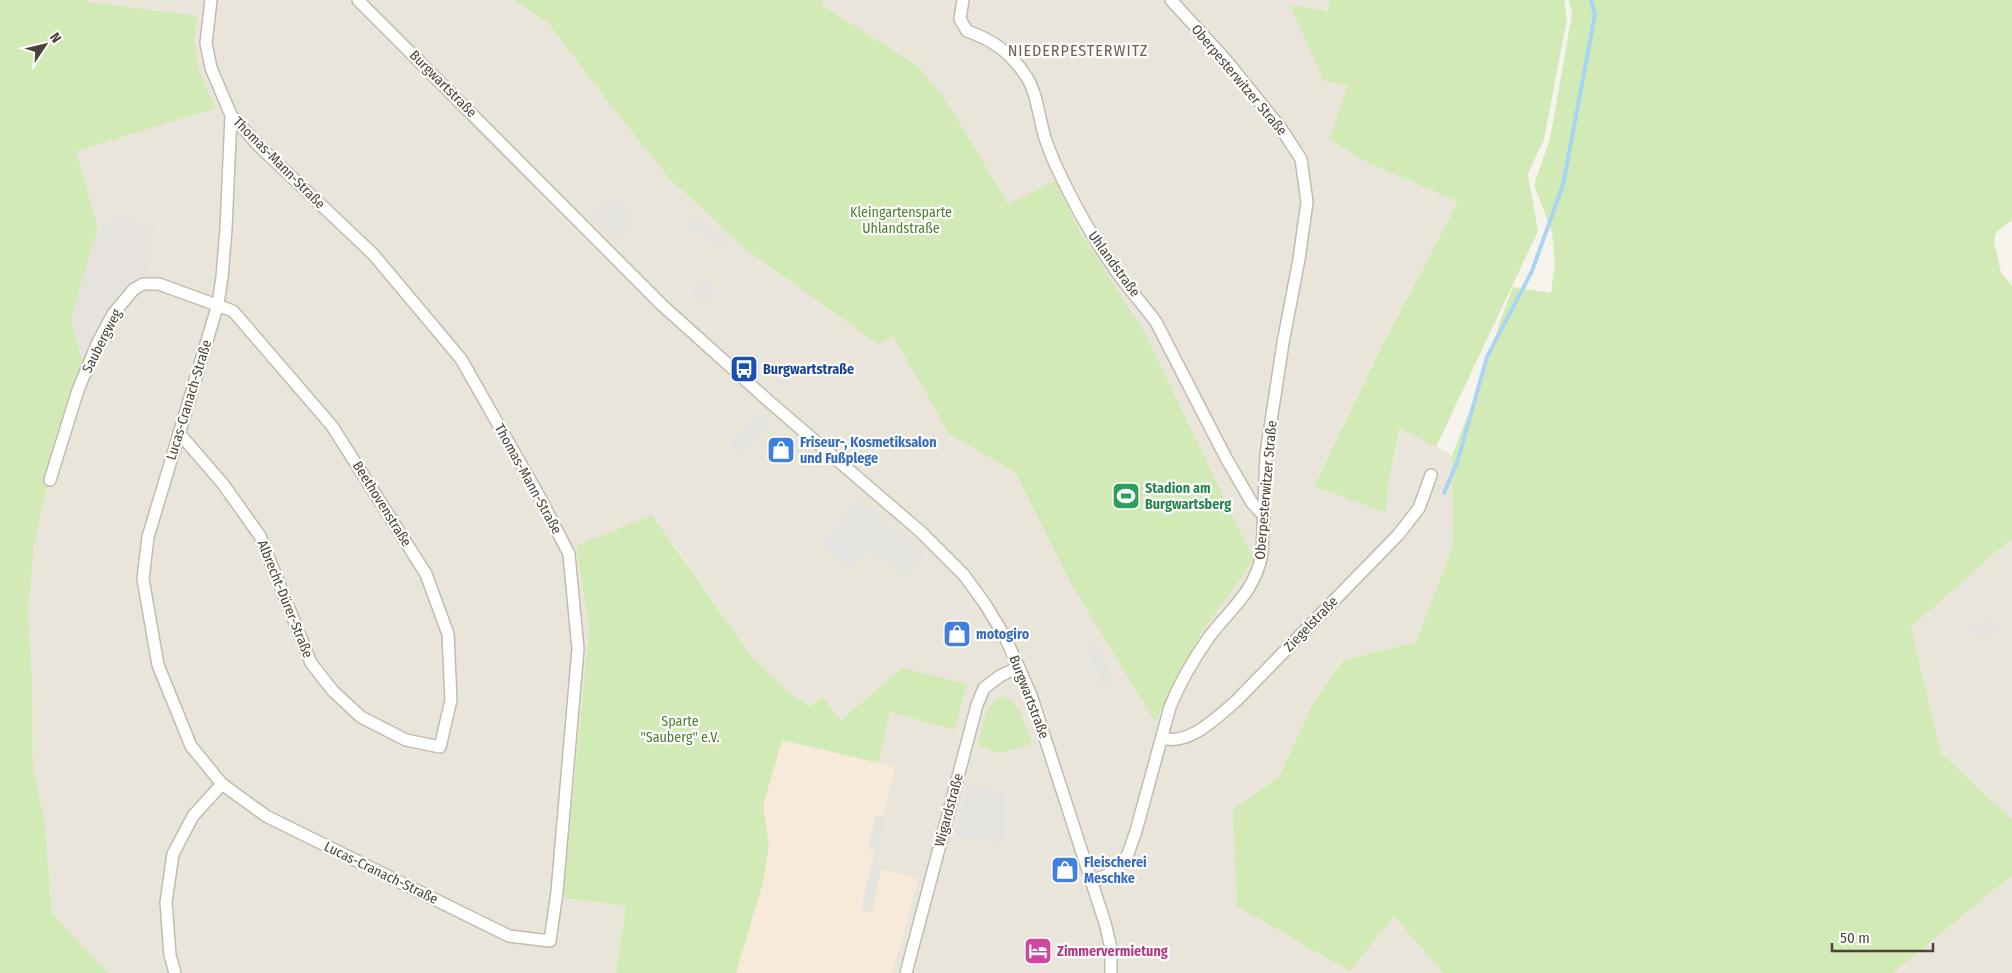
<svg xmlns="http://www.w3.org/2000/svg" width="2012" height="973" font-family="'Fira Sans Condensed',sans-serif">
<rect width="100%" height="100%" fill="#f6f3ec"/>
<g fill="#eae5da">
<polygon points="87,0 513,0 548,23 606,99 893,336 949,434 1015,472 1040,521 1200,635 1254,560 1055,182 1008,204 913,61 908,60 821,4 823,0 1330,0 1328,11 1291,5 1348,85 1365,161 1458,202 1382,346 1314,485 1385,513 1388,485 1401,428 1452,455 1453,546 1416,642 1342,660 1312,705 1279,777 1233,809 1394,915 1443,973 892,973 918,879 871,867 894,767 879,763 890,712 954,730 902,668 841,720 822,698 812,706 789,694 751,656 672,542 576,546 589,628 563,898 626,906 616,973 109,973 99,964 52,913 44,817 33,769 32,676 28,612 34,548 52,462 82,361 119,298 130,288 122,217 98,227 76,151"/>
<polygon points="2012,538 2012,820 1941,753 1911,627"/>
<polygon points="2012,875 2012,973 1893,973"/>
</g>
<polygon fill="#f7ead8" points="782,739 894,766 871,867 918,878 892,973 736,973 763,883 769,845 763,806"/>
<polygon fill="#e6e2dd" points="122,217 155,227 147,276 119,298 82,361 71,320 98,227"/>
<g fill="#d2eab5">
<polygon points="0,0 87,0 88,2 197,16 194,44 199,71 216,108 76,151 98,227 71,320 82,361 52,462 34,548 28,612 32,676 33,769 44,817 52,913 99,964 109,973 0,973"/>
<path d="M 513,0 L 823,0 L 821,4 L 908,60 C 929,63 993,180 1008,204 L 1055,181 L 1081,233 L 1144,332 L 1254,560 L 1200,635 L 1155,722 L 1071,583 L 1015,472 L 949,434 L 893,336 L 878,344 L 747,250 L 669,178 L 606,99 L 548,23 Z"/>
<polygon points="1330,0 1564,0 1567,19 1544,139 1528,174 1538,231 1436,447 1400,428 1388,485 1386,513 1314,486 1382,346 1458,202 1365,161 1330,139 1348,85 1324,81 1290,5 1328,11"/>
<polygon points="1569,0 2012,0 2012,220 1996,232 1994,242 2001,273 2012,286 2012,538 1911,627 1941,753 2012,820 2012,875 1893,973 1443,973 1394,916 1350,971 1237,906 1233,809 1279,777 1312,705 1343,660 1416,642 1453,546 1452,455 1483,377 1501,319 1513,287 1551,293 1555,263 1552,232 1534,185 1550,139 1572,14"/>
<polygon points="652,515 751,656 789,694 811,706 822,697 841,720 902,668 967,684 954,730 890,712 879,763 782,740 763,806 769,845 763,883 736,973 616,973 626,906 563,898 589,628 576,546"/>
<path d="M 1002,696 C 1021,700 1025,728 1032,744 L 1000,753 L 978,746 C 982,729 984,703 1002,696 Z"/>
</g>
<g fill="#e5e3e0">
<polygon points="616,195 631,211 628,215 634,222 617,239 594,216"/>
<polygon points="696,217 727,239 721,248 689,224"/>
<polygon points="706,280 716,288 703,304 692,293"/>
<polygon points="758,414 768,424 742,455 730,445"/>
<polygon points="861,500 923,555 906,577 881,555 878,560 865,550 851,568 822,543"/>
<polygon points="1988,620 1997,631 1978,638 1969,629"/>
<polygon points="1098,643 1112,682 1101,686 1087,647"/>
<polygon points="968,784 1003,793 1004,844 957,834"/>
<polygon points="876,815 886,817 878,851 868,849"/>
<polygon points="871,867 881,869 872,912 861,910"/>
</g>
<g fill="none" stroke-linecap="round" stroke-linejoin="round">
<polyline stroke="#a9d4f2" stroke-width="4" points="1444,493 1458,460 1487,357 1532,271 1563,185 1595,15 1591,0"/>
<defs>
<g id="street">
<polyline points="211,0 206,43 211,68 231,115 226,229 222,277 218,304 148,537 143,579 158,665 191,746 222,784 266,816 509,936 550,941 557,892 578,649 569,554 539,496 461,359 373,254 260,147 231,115"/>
<polyline points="358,0 662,305 772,404 921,532 964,575 985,604 1005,637 1031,695 1105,923 1111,948 1111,973"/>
<path d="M 963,0 L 960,19 L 967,31 C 993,40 1011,53 1026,76 C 1037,92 1039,119 1045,138 C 1048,147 1052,157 1056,166 C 1072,200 1090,234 1112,265 C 1125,285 1142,303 1156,322 L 1226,458 L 1252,503 L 1264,516"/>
<polyline points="50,480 78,390 98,342 113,314 134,289 143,284 159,284 233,311 332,426 426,574 448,634 451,700 440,747 406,740 361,717 333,691 311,663 260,536 223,484 179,433"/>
<path d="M 1162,738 C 1189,746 1216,718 1235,702 L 1398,535 L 1419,508 L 1431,475"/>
<path d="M 1091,881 L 1107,875 L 1119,867 L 1128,854 L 1136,831 L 1170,707 C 1180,682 1193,660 1209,637 C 1232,607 1254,593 1262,554 L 1266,454 L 1283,343 L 1299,259 L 1307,202 L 1301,159 L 1280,127 L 1225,59 L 1171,0"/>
<polyline points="175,973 170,955 166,902 173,854 193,816 222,784"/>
<polyline points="906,973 977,705 984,688 1000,676 1019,667"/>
</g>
</defs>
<use href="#street" stroke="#c2bbae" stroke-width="14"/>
<use href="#street" stroke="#fff" stroke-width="11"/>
</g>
<defs>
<symbol id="bus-square" viewBox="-11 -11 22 22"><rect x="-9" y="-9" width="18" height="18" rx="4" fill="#1a4fb4" stroke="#fff"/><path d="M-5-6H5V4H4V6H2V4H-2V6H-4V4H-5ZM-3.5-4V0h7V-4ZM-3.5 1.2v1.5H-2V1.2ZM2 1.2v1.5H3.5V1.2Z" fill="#fff"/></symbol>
<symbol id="shop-square" viewBox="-11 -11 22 22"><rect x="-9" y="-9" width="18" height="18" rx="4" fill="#3f7fe0" stroke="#fff"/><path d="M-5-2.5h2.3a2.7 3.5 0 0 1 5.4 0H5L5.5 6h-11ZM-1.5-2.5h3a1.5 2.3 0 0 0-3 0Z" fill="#fff"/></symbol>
<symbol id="stadium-square" viewBox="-11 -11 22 22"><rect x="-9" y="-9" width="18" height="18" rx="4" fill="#2e9e5b" stroke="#fff"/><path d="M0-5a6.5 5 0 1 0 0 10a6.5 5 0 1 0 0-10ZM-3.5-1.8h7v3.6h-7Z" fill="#fff"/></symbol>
<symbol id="hotel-square" viewBox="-11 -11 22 22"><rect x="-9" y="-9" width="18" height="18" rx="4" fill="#d1479c" stroke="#fff"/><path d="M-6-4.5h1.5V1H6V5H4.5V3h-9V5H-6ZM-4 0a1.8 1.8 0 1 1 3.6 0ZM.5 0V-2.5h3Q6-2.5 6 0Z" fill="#fff"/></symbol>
</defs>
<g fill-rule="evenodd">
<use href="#bus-square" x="728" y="353" width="32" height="32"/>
<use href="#shop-square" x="765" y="434" width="32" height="32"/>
<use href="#stadium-square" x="1110" y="480" width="32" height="32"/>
<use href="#shop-square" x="941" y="618" width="32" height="32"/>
<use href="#shop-square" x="1049" y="854" width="32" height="32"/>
<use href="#hotel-square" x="1022" y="935" width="32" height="32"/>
</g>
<g text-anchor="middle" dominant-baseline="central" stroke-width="4.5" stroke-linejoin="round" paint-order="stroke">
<g font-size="14" fill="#4b4439" stroke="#fff">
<text transform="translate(1239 80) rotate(50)">Oberpesterwitzer Straße</text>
<text transform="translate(443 84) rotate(45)">Burgwartstraße</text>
<text transform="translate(279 163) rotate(45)">Thomas-Mann-Straße</text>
<text transform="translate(1114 264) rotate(54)">Uhlandstraße</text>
<text transform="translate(102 341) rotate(-63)">Saubergweg</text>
<text transform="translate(189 400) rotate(-73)">Lucas-Cranach-Straße</text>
<text transform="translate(528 479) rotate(61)">Thomas-Mann-Straße</text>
<text transform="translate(1266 490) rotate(-85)">Oberpesterwitzer Straße</text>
<text transform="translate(382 504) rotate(58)">Beethovenstraße</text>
<text transform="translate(285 599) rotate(68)">Albrecht-Dürer-Straße</text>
<text transform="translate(1311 624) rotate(-46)">Ziegelstraße</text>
<text transform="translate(1029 697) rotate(69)">Burgwartstraße</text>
<text transform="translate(949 810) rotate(-75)">Wigardstraße</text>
<text transform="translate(381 873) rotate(26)">Lucas-Cranach-Straße</text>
</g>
<g font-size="14" fill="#4a7f2a" stroke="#fff">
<text x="901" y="212">Kleingartensparte<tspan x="901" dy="16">Uhlandstraße</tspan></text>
<text x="680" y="721">Sparte<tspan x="680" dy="16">"Sauberg" e.V.</tspan></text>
</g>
<g font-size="14" font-weight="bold" fill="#164399" stroke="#fff" text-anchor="start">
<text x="763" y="369">Burgwartstraße</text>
</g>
<g font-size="14" font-weight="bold" fill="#366cbe" stroke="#fff" text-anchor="start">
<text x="800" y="442">Friseur-, Kosmetiksalon<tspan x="800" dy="16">und Fußplege</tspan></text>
<text x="976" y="634">motogiro</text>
<text x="1084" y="862">Fleischerei<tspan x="1084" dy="16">Meschke</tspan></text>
</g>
<g font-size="14" font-weight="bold" fill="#27864d" stroke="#fff" text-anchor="start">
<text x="1145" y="488">Stadion am<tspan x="1145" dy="16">Burgwartsberg</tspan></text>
</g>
<g font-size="14" font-weight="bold" fill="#b23c85" stroke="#fff" text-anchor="start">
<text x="1057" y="951">Zimmervermietung</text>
</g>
<g font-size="16" letter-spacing="1" fill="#6e6250" stroke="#fff">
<text x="1078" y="50">NIEDERPESTERWITZ</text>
</g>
</g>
<g transform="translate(45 45) rotate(55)" stroke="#ffffff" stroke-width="4" paint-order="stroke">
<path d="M0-4L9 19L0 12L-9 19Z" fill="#4b4439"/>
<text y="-8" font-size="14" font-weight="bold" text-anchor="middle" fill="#4b4439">N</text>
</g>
<path d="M1832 943v8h101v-8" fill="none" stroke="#4b4439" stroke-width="2.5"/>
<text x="1840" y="943" font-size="15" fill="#4b4439" stroke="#ffffff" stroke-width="4" paint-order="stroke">50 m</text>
</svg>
